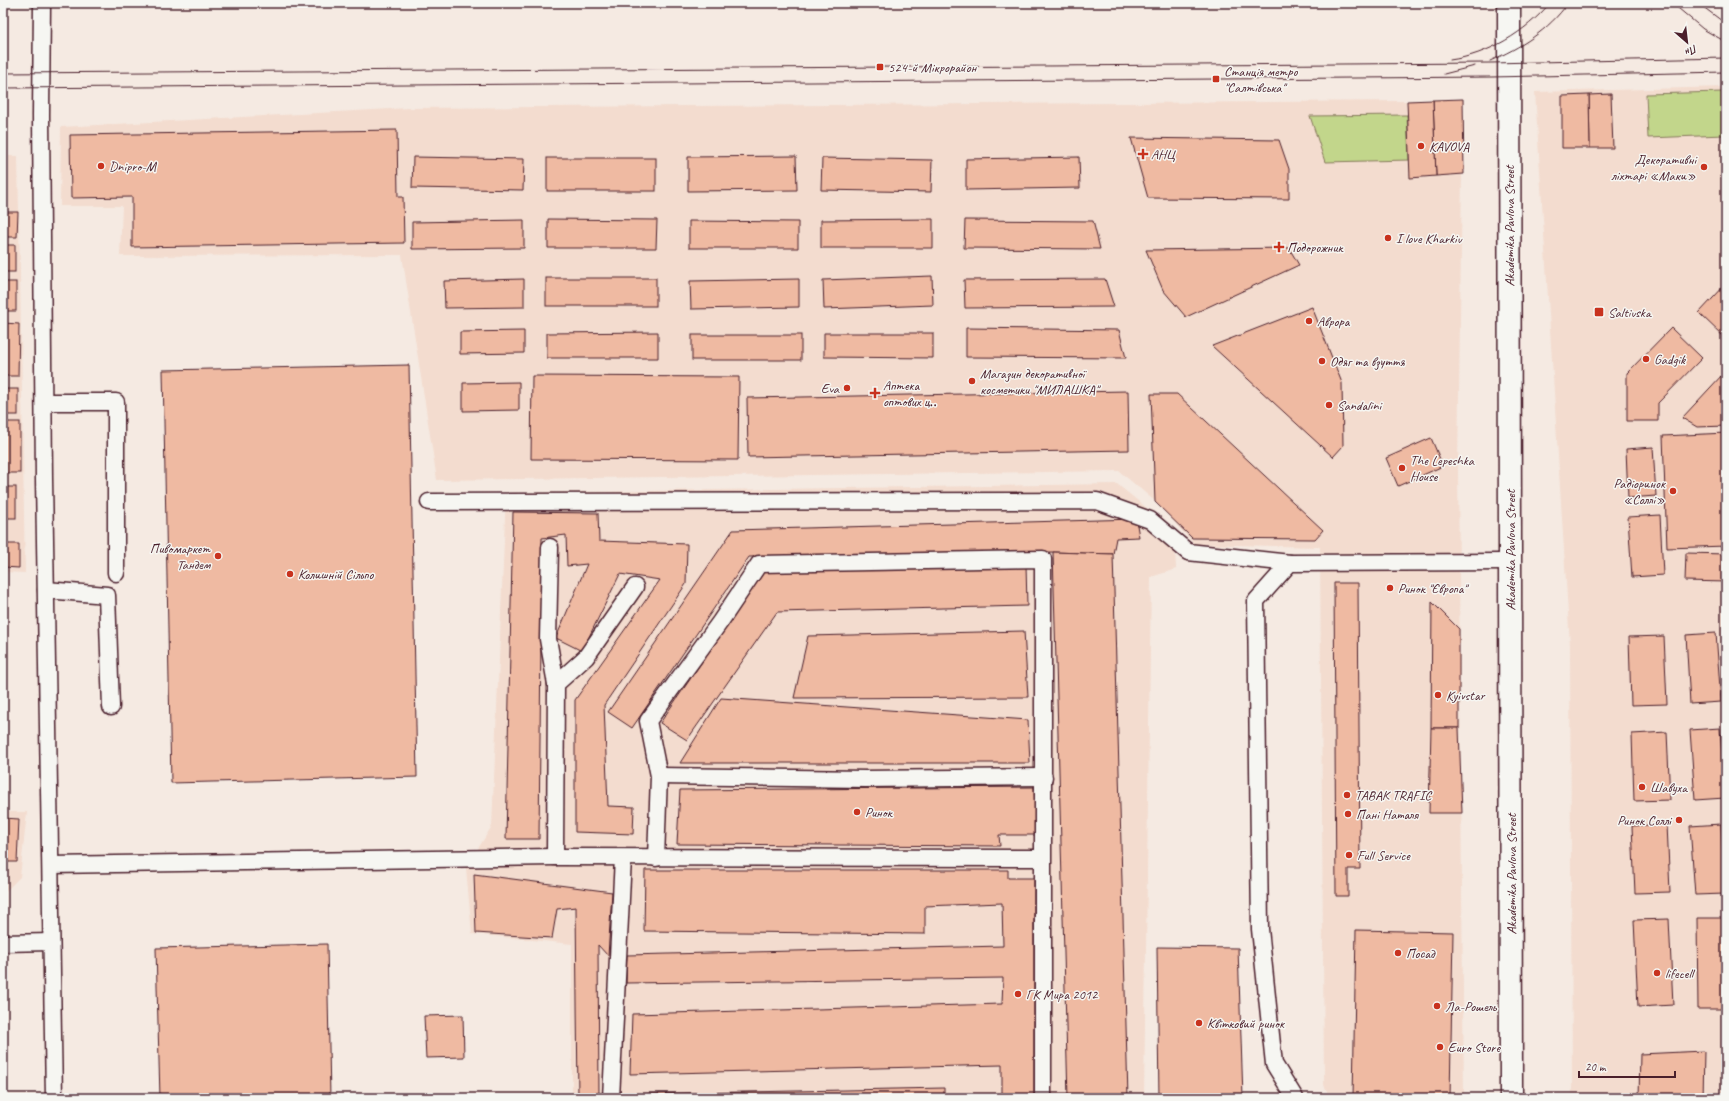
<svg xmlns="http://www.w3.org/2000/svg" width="1729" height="1101" font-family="Caveat,sans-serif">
<rect width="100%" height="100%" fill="#f5eae2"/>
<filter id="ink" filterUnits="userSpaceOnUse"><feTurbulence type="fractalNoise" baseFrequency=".025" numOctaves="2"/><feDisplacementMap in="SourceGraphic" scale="8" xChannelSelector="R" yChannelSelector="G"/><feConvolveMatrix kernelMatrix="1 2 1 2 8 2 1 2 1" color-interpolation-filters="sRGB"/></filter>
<g filter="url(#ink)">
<g fill="#f3dccf">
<polygon points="1726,87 1726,1098 1572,1098 1570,645 1535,92"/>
<polygon points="1463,99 1458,467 1464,1098 1330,1098 1324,1085 1320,547 1194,544 1156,502 1119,471 437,480 402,255 120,256 122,206 60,206 61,127 409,108 1407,101"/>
<polygon points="3,156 18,156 25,573 3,572"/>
<polygon points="1117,484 1174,530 1176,569 1151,577 1144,1098 572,1098 572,944 472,934 466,868 492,826 506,493"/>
<polygon points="3,812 27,812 20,877 3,894"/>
</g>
<g fill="#c2d68b" stroke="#867a5b">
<polygon points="1722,92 1724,135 1648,138 1646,94"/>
<polygon points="1407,115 1409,160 1325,162 1310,116"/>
</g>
<g fill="#efbaa2" stroke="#4a1f2b">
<polygon points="1611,94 1613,148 1590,148 1589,95"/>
<polygon points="1589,95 1590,148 1562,148 1562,96"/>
<polygon points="1463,99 1464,174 1436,176 1433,100"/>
<polygon points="1433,100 1436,176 1410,178 1407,101"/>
<polygon points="397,130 398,197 403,197 404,243 132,247 132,197 71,198 70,135"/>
<polygon points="1131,138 1279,140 1289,169 1289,199 1148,198"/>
<polygon points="796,156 797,190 688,191 688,157"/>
<polygon points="413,157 524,159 523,190 412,188"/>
<polygon points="1079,157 1080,188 966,190 966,159"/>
<rect x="547" y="158" width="109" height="33"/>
<polygon points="822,158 932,160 931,192 821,190"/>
<polygon points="3,212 18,212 17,237 3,237"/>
<polygon points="548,219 657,220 656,248 548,248"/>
<polygon points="933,219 933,248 821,248 821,220"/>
<polygon points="524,220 524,248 412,249 412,222"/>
<polygon points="965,220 1093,221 1100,249 964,248"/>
<polygon points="689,221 798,222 798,248 689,248"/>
<rect x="3" y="245" width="12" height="27"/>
<polygon points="1289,248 1299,265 1186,317 1163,290 1146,250"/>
<polygon points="932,276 933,305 824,309 823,280"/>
<rect x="546" y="278" width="110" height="28"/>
<polygon points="524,279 524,307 445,308 444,281"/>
<polygon points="799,279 799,307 691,309 690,281"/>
<polygon points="1105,279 1114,307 965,308 964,280"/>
<rect x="3" y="282" width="13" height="29"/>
<polygon points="1726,284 1726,337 1725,338 1699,313"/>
<polygon points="1312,307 1342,383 1343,446 1333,457 1212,346"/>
<polygon points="3,323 19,324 18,376 3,376"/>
<polygon points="966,328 1119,330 1126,358 966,357"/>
<polygon points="1671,328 1702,358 1658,403 1658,421 1627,421 1627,373"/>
<polygon points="524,331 524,353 460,354 460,332"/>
<polygon points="658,332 658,358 547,358 547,333"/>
<polygon points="824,333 933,333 933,358 824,357"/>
<rect x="692" y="335" width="109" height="25"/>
<polygon points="409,365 417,777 171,783 163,370"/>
<polygon points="1723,374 1726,376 1726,426 1697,427 1682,418"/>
<polygon points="532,376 739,377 738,460 531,459"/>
<polygon points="519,382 519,410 463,411 463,383"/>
<rect x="3" y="389" width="15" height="26"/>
<polygon points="1128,391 1129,450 748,457 747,398"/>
<polygon points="1151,394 1177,394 1323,530 1315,539 1192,538 1155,502"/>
<rect x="3" y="422" width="17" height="51"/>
<polygon points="1726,433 1726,546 1667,548 1663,436"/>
<polygon points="1431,438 1443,466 1398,486 1386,458"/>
<polygon points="1653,447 1656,496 1628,498 1626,449"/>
<rect x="3" y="487" width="13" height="31"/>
<polygon points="513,512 598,513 599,541 687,544 686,584 604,705 608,806 634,807 633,834 575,832 575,700 660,580 620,574 582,651 556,638 587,564 567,566 566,535 542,538 539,839 506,839"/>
<polygon points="1660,515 1663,575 1632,577 1628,517"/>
<polygon points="1136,519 1139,537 1116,538 1113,554 1053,552 749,557 632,728 608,712 733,530"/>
<polygon points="3,544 19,544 19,568 3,567"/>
<polygon points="1053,552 1113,554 1128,1098 1068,1098"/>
<polygon points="1686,553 1726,554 1726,582 1685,581"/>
<polygon points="1026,565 1027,606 777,612 687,740 660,723 765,570"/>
<polygon points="1334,583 1358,583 1360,869 1348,869 1348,896 1336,896"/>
<polygon points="1432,602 1459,629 1459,728 1431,728"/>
<polygon points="1024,631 1028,697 794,698 808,636"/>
<polygon points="1716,633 1721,702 1690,704 1686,635"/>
<polygon points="1664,636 1667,704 1631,705 1629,637"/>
<polygon points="721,698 1028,720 1030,763 680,763"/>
<polygon points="1431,728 1459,728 1462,813 1429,813"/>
<polygon points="1720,728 1725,798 1695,800 1690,730"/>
<polygon points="1667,732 1670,800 1634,801 1632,734"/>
<polygon points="1034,787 1036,835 999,835 1000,846 677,844 680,790"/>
<polygon points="3,818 19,819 17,862 3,862"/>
<polygon points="1667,824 1670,892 1635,893 1632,826"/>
<polygon points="1721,824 1725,894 1695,895 1690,826"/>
<polygon points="645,870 1008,870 1008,878 1034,878 1034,1098 1002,1098 1002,1065 630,1074 632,1014 1002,1004 1003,978 626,983 627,955 1003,946 1002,903 925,906 925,934 644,931"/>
<polygon points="474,874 612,892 608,956 598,945 599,1098 578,1098 576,907 557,909 552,938 476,933"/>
<polygon points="1697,918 1726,918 1726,1009 1698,1009"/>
<polygon points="1669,919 1673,1005 1638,1007 1634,920"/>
<polygon points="1356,930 1453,932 1450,1098 1353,1098"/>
<polygon points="327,944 330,1098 160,1098 156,948"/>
<polygon points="1157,947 1238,948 1243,1098 1159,1098"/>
<polygon points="463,1015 464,1057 426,1058 424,1016"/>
<polygon points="1704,1051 1703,1098 1639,1098 1640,1054"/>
<polygon points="944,1088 944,1098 647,1098 647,1094"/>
</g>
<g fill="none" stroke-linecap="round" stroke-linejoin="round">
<defs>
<g id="lane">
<polyline points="42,3 41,115 44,479 54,1098"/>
<polyline points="44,402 116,402 116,573"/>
<polyline points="429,502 1097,501 1150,520 1188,552 1290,563"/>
<polyline points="550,547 548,639 556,684"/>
<polyline points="46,590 107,595 111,707"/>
<polyline points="659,776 866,779 1044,777"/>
<polyline points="555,857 556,684 586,657 635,587"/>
<polyline points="656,858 659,776 648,721 720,622 759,564 1043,559 1043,1098"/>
<polyline points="51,865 555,857 1042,858"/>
<polyline points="3,943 51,942"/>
<polyline points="611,1098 623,858"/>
<polyline points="1295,1098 1274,1064 1260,929 1256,601 1290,563 1509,562"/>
</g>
<polyline id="primary" points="1509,3 1511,1098"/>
</defs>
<use href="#lane" stroke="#4a1f2b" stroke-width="19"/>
<use href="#primary" stroke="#4a1f2b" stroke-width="25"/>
<use href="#lane" stroke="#f6f6f2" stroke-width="16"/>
<use href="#primary" stroke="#f6f6f2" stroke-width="22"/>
<g stroke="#4a1f2b" stroke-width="1">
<polyline points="1672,3 1703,29 1726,42"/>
<polyline points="1698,3 1726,24"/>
<path d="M 1450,60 C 1488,55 1526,32 1550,3"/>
<path d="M 1490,61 C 1521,47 1548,31 1568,3"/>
<polyline points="3,73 1490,63 1726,58"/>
<polyline points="1444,74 1475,66"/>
<polyline points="3,88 1491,77 1726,72"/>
</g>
</g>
</g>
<g fill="#c8321e" stroke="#f6f6f2" stroke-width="1.5">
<rect x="876" y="63" width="8" height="8" rx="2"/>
<rect x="1212" y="75" width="8" height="8" rx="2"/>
<circle cx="1421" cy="146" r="4"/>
<path d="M1141 148h4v4h4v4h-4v4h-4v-4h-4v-4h4z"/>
<circle cx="101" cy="166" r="4"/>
<circle cx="1704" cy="167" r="4"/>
<circle cx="1388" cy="238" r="4"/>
<path d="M1277 241h4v4h4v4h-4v4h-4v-4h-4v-4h4z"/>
<rect x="1594" y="307" width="10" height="10" rx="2"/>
<circle cx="1309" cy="321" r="4"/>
<circle cx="1646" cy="359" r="4"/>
<circle cx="1322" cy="361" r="4"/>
<circle cx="972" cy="381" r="4"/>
<circle cx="847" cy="388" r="4"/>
<path d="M873 387h4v4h4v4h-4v4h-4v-4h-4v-4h4z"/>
<circle cx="1329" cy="405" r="4"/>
<circle cx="1402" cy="468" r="4"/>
<circle cx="1673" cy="491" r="4"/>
<circle cx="218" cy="556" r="4"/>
<circle cx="290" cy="574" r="4"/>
<circle cx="1390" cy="588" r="4"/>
<circle cx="1438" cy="695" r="4"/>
<circle cx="1642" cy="787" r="4"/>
<circle cx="1347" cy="795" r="4"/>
<circle cx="857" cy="812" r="4"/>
<circle cx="1348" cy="814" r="4"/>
<circle cx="1679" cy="820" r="4"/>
<circle cx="1349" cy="855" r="4"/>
<circle cx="1398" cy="953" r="4"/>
<circle cx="1657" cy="973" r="4"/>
<circle cx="1018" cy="994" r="4"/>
<circle cx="1437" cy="1006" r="4"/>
<circle cx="1199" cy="1023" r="4"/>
<circle cx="1440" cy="1047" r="4"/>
</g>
<g text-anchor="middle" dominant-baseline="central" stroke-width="3" stroke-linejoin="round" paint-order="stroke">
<g font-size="14" fill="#4a1f2b" stroke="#f6f6f2" text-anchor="start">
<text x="888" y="67">524-й Мікрорайон</text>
<text x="1224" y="71">Станція метро<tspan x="1224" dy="16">"Салтівська"</tspan></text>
<text x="1429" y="146">KAVOVA</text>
<text x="1151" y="154">АНЦ</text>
<text x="1696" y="159" text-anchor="end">Декоративні<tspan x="1696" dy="16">ліхтарі «Маки»</tspan></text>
<text x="109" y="166">Dnipro-M</text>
<text x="1396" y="238">I love Kharkiv</text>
<text x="1287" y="247">Подорожник</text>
<text x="1608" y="312">Saltivska</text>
<text x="1317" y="321">Аврора</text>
<text x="1654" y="359">Gadgik</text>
<text x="1330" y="361">Одяг та взуття</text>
<text x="980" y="373">Магазин декоративної<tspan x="980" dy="16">косметики "МИЛАШКА"</tspan></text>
<text x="883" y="385">Аптека<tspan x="883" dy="16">оптових ц‥</tspan></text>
<text x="839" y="388" text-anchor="end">Eva</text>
<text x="1337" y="405">Sandalini</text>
<text x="1410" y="460">The Lepeshka<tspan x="1410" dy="16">House</tspan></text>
<text x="1665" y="483" text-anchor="end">Радіоринок<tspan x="1665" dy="16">«Соллі»</tspan></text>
<text x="210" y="548" text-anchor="end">Пивомаркет<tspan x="210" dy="16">Тандем</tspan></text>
<text x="298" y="574">Колишній Сільпо</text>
<text x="1398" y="588">Ринок "Європа"</text>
<text x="1446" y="695">Kyivstar</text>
<text x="1650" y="787">Шавуха</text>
<text x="1355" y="795">TABAK TRAFIC</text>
<text x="865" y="812">Ринок</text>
<text x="1356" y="814">Пані Наталя</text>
<text x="1671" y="820" text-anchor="end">Ринок Соллі</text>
<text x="1357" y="855">Full Service</text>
<text x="1406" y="953">Посад</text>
<text x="1665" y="973">lifecell</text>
<text x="1026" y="994">ГК Мира 2012</text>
<text x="1445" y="1006">Ла-Рошель</text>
<text x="1207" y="1023">Квітковий ринок</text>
<text x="1448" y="1047">Euro Store</text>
</g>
<g font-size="14" fill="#4a1f2b" stroke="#f6f6f2">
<text transform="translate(1509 226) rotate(-90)">Akademika Pavlova Street</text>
<text transform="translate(1510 550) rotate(-90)">Akademika Pavlova Street</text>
<text transform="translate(1511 874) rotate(-90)">Akademika Pavlova Street</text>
</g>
</g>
<rect width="1729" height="1101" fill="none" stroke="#f6f6f2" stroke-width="16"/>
<rect x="8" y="8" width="1713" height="1085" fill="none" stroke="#4a1f2b" stroke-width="1.5" filter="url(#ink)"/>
<g transform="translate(1687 42) rotate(152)" stroke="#f6f6f2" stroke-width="3" paint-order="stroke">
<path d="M0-3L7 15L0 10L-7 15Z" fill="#4a1f2b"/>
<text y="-6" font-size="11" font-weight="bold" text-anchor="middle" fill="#4a1f2b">Пн</text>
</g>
<path d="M1579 1071v6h96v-6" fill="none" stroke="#4a1f2b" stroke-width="2"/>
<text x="1585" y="1071" font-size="12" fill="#4a1f2b" stroke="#f6f6f2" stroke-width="3" paint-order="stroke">20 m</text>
</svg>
